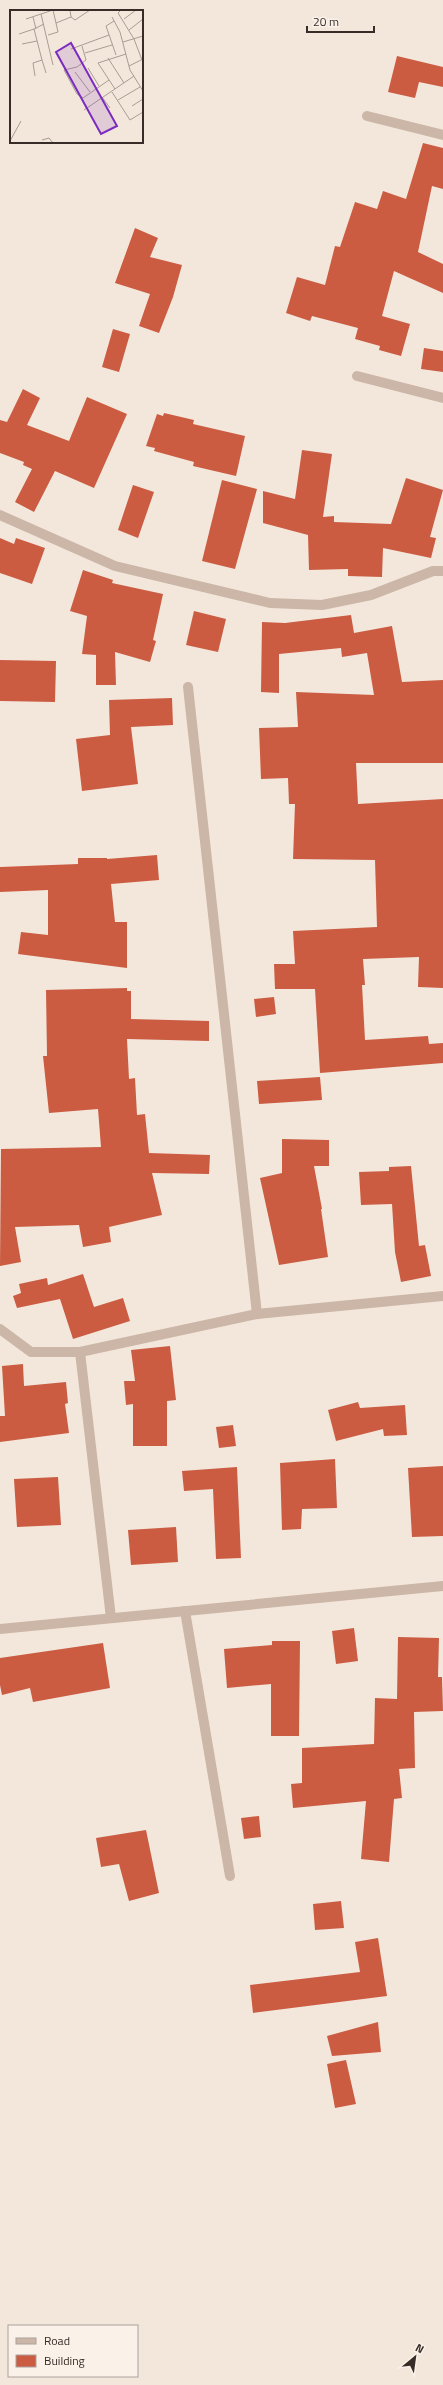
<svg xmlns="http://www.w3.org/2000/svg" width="443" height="2385" font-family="'Titillium Web',sans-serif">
<rect width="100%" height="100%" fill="#f3e7dc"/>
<g fill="#cb5c42">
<polygon points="397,56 443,67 443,87 419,82 415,98 388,92"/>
<polygon points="423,143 443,148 443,189 432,186 418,252 443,264 443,293 394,271 382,316 410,324 401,356 379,350 380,346 355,339 358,328 312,316 310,321 286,313 297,277 325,285 335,246 340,247 355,202 377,209 383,191 406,199"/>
<polygon points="135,228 158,238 150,257 182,265 173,297 159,333 139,326 150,294 115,283"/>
<polygon points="113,329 130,334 119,372 102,367"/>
<polygon points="424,348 443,351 443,372 421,369"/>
<polygon points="23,389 40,398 27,425 69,441 87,397 127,414 94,488 55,471 34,512 15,502 32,469 23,465 24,462 0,453 0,420 7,422"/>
<polygon points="164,413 194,420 193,424 245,436 236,476 193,466 194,462 154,451 155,448 146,446 157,414 163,416"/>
<polygon points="302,450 332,454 323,517 334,516 334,522 391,524 406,478 443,490 430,537 436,538 431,558 383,548 382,577 348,576 348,569 309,570 308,535 263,523 263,491 295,499"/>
<polygon points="222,480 257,489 235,569 202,561"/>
<polygon points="133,485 154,492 138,538 118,530"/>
<polygon points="0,538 14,544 16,538 45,548 32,584 0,573"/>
<polygon points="83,570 113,580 112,583 163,594 153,640 156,641 150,662 115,652 116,685 96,685 96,655 82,654 87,616 70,611"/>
<polygon points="194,611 226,619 218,652 186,645"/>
<polygon points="351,615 354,633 392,626 402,682 443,680 443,763 356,763 358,804 443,799 443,988 418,987 419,957 363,959 365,985 362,985 365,1040 428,1036 429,1044 443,1043 443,1063 320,1073 315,989 275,989 274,964 295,964 293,931 377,927 375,860 293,859 295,804 289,804 288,778 261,779 259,728 298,727 296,692 374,695 367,653 342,657 341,648 279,654 279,693 261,692 262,622 285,623"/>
<polygon points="0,660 56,661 55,702 0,701"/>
<polygon points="172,698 173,725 131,727 138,784 82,791 76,739 110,735 109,700"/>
<polygon points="157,855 159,880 111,884 115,922 127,922 127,968 18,954 21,932 48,935 48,890 0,892 0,867 78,864 78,858 107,858 107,859"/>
<polygon points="127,988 127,991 131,991 131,1019 209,1021 209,1041 127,1039 129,1079 135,1078 137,1115 145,1114 149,1153 210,1155 209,1174 152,1173 162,1215 109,1227 111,1242 83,1247 79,1225 15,1227 21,1262 0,1266 1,1149 101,1147 98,1109 49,1113 43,1056 47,1056 46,990"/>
<polygon points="274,997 276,1014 256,1017 254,999"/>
<polygon points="320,1077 322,1100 259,1104 257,1081"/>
<polygon points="282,1139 329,1140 329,1166 314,1166 322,1209 321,1209 328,1257 279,1265 260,1178 282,1173"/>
<polygon points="411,1166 419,1246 425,1245 431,1276 401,1282 395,1252 392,1204 361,1205 359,1172 389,1171 389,1167"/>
<polygon points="83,1274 94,1307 123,1298 130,1321 73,1339 60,1299 17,1308 13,1296 21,1293 19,1284 47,1278 48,1285"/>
<polygon points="170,1346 176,1400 167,1401 167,1446 133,1446 133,1404 126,1405 124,1381 135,1381 131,1350"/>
<polygon points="23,1364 24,1386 66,1382 68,1403 65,1404 69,1433 0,1442 0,1416 5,1416 2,1366"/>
<polygon points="358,1402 360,1408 405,1405 407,1435 384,1436 383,1429 336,1441 328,1410"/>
<polygon points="233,1425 236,1446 219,1448 216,1427"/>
<polygon points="335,1459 337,1508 302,1509 301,1529 282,1530 280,1463"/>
<polygon points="443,1466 443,1536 412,1537 408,1468"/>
<polygon points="237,1467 241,1558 216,1559 213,1489 184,1491 182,1471"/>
<polygon points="58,1477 61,1525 17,1527 14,1479"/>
<polygon points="176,1527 178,1562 131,1565 128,1530"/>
<polygon points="354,1628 358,1661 336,1664 332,1631"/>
<polygon points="398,1637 439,1638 438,1677 442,1677 443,1711 414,1712 415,1768 399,1769 402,1798 394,1799 389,1862 361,1859 366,1801 293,1808 291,1784 302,1783 302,1748 374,1744 375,1698 397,1699"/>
<polygon points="272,1641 300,1641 299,1736 271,1736 271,1684 227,1688 224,1649 272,1645"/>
<polygon points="103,1643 110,1688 33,1702 30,1688 2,1695 0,1685 0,1658"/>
<polygon points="259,1816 261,1837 244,1839 241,1818"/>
<polygon points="146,1830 159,1893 129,1901 119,1864 101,1867 96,1838"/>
<polygon points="341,1901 344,1928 315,1930 313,1904"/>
<polygon points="378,1938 387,1996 253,2013 250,1985 360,1972 355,1942"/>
<polygon points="378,2022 381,2052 332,2056 327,2036"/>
<polygon points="346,2060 356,2104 335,2108 327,2064"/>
</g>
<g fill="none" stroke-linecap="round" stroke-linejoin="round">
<g stroke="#ccb6a7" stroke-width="10">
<polyline points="367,116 443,135"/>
<polyline points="357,376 443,398"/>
<polyline points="0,515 115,566 270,603 322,605 371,595 433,571 443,571"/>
<polyline points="188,687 257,1314"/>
<polyline points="0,1329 31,1352 80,1352 257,1314 443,1296"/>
<polyline points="80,1352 111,1618"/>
<polyline points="185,1611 230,1876"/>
<polyline points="0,1629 443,1586"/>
</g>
</g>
<g transform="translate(10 10)">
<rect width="133" height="133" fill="#f3e7dc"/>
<path fill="none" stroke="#a89c94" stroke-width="1" d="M 43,0 L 46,13 L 61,7 L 60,0M 111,0 L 108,3 L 124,29 L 132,50M 31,4 L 43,55M 23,7 L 26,19M 61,7 L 65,10 L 80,0M 102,7 L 110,22 L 120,60 L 133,81M 16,9 L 43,0M 114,9 L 126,0M 104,11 L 96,16 L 106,45M 119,20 L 133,9M 9,24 L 24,19M 38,25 L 48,22 L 46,13M 113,32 L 133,26M 12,34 L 27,31M 72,36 L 76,50 L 67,57 L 54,60 L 67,84 L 73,88 L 99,70M 61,39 L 99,25M 75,43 L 102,35M 98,48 L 114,73M 32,50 L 36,63M 119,56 L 133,49M 78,58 L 89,76M 65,62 L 80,82M 25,66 L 23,53 L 32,50 L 24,19 L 34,14M 105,79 L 88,53 L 116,44M 102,82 L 120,110 L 133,102M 92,87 L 100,98M 108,90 L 130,77M 122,96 L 133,89M 74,100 L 124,66M 32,130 L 39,128 L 43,133M 0,131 L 11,111"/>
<path fill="#7b2cbf" fill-opacity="0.15" stroke="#7b2cbf" stroke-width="2" d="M 61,33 L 107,116 L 91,124 L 46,42 Z"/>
<rect width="133" height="133" fill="none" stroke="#382c28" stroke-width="2"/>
</g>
<rect x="8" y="2325" width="130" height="52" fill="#faf1e9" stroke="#aca29c"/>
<rect x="16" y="2338" width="20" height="6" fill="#ccb6a7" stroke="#aca29c"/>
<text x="44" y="2345" font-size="12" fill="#382c28">Road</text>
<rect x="16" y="2355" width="20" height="12" fill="#cb5c42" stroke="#aca29c"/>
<text x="44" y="2365" font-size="12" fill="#382c28">Building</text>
<g transform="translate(415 2357) rotate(29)" stroke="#faf1e9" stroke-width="3" paint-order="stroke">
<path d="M0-3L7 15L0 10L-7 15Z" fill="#382c28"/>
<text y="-6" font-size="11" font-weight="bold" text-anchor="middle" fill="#382c28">N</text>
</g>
<path d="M307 26v6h67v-6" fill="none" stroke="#382c28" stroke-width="2"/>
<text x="313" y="26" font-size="12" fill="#382c28" stroke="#faf1e9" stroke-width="3" paint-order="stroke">20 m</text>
</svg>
